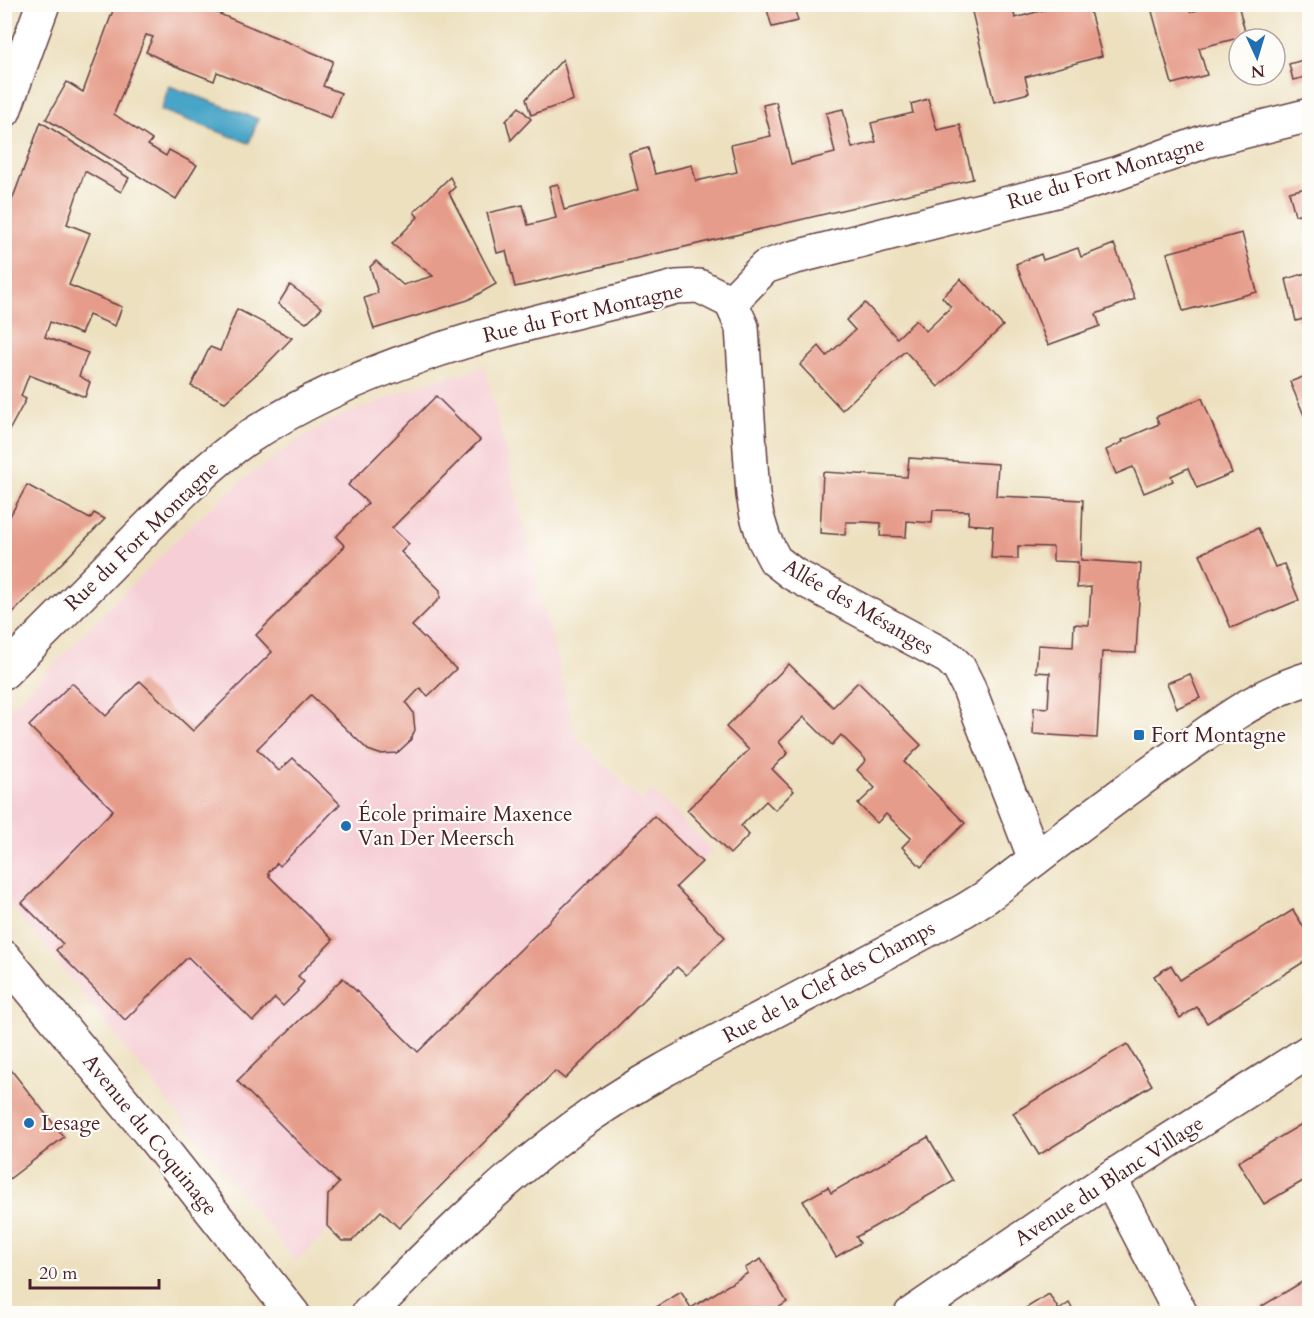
<svg xmlns="http://www.w3.org/2000/svg" width="1314" height="1318" font-family="Cardo,serif">
<rect width="100%" height="100%" fill="#fdfcf7"/>
<filter id="ink" filterUnits="userSpaceOnUse"><feTurbulence type="fractalNoise" baseFrequency=".0167" numOctaves="2"/><feDisplacementMap in="SourceGraphic" scale="12" xChannelSelector="R" yChannelSelector="G"/><feConvolveMatrix kernelMatrix="1 2 1 2 8 2 1 2 1" color-interpolation-filters="sRGB"/></filter>
<filter id="wash" filterUnits="userSpaceOnUse"><feTurbulence type="fractalNoise" baseFrequency=".008" numOctaves="4" result="noise"/><feDisplacementMap in="SourceGraphic" scale="24" xChannelSelector="R" yChannelSelector="G"/><feGaussianBlur stdDeviation="1.35" result="paint"/><feColorMatrix in="noise" values="0 0 0 0 0 0 0 0 0 0 0 0 0 0 0 0 0 1.4 0 .05"/><feComposite in="paint" operator="in"/></filter>
<g filter="url(#wash)">
<rect width="100%" height="100%" fill="#ede0bf"/>
<polygon fill="#f6cfd6" points="485,367 576,737 640,800 652,791 713,851 676,887 725,937 686,975 679,968 565,1079 555,1071 399,1228 381,1211 352,1241 341,1242 330,1229 296,1262 5,897 5,714 184,532 238,484 295,442 332,420 357,410 423,384"/>
<polygon fill="#4aa5c8" stroke="#4a627a" stroke-width="1.5" points="169,86 258,119 249,143 161,110"/>
<g id="blocks">
<g fill="#e69c8a">
<polygon points="773,4 793,4 798,21 772,27 766,6"/>
<polygon points="979,4 1012,4 1015,18 1065,4 1088,4 1102,56 1025,77 1029,93 994,102 971,8 978,7"/>
<polygon points="1150,4 1188,4 1190,12 1217,4 1238,4 1246,36 1199,48 1207,75 1172,84"/>
<polygon points="115,5 198,5 333,61 323,86 341,93 331,118 217,72 214,81 173,65 146,52 153,37 146,35 114,114 152,140 148,145 166,156 169,150 197,165 176,199 46,119 67,82 83,92"/>
<polygon points="1310,58 1310,76 1293,80 1289,64"/>
<polygon points="563,59 573,100 531,115 526,99"/>
<polygon points="928,99 937,130 960,125 973,179 515,287 506,251 497,253 487,213 523,205 528,225 556,218 549,186 558,184 564,210 638,190 629,153 648,148 655,174 692,165 696,181 737,172 731,145 771,136 763,105 776,102 791,164 835,153 826,113 843,109 852,148 876,142 871,123 913,113 911,104"/>
<polygon points="519,107 531,119 511,140 506,121"/>
<polygon points="41,122 129,178 121,192 85,171 67,224 90,233 69,285 122,307 115,326 89,315 81,334 50,322 45,337 88,353 79,376 90,382 85,397 29,375 21,396 26,399 4,440 4,222"/>
<polygon points="450,177 455,187 449,193 496,284 468,300 374,329 364,298 378,293 370,267 376,261 403,285 433,276 392,244 418,217 414,212"/>
<polygon points="1310,187 1310,234 1309,234 1303,213 1295,215 1289,192"/>
<polygon points="1242,233 1257,292 1183,311 1167,253"/>
<polygon points="1114,244 1135,299 1096,314 1100,326 1048,345 1016,264 1041,254 1043,260 1078,248 1081,257"/>
<polygon points="1310,272 1310,317 1296,321 1286,279"/>
<polygon points="961,279 1003,326 938,387 905,351 842,410 800,365 819,346 827,356 855,330 846,320 865,303 897,338 916,320 926,331 951,307 942,297"/>
<polygon points="290,285 322,308 306,323 278,304"/>
<polygon points="237,309 292,338 261,370 225,402 191,386 210,347 220,351"/>
<polygon points="1310,374 1310,427 1309,427 1290,382"/>
<polygon points="436,396 480,440 392,528 409,544 401,552 440,590 440,598 412,626 456,669 428,696 420,688 406,703 413,712 415,730 410,741 397,753 379,754 368,750 311,695 257,749 279,771 293,758 340,804 280,866 277,863 268,873 270,875 269,876 333,940 298,976 304,982 297,990 298,991 283,1006 275,998 253,1021 188,957 125,1020 56,950 63,944 22,903 113,810 29,726 72,683 106,716 140,681 193,731 272,652 256,635 345,546 336,537 368,503 348,485"/>
<polygon points="1202,398 1232,473 1197,488 1188,468 1171,476 1173,481 1144,493 1133,467 1116,474 1106,450 1123,442 1122,440 1159,424 1156,417"/>
<polygon points="909,458 998,464 996,496 1083,500 1081,560 1141,564 1136,653 1102,652 1097,738 1033,734 1034,707 1048,708 1050,673 1036,672 1038,645 1073,647 1074,624 1089,625 1091,587 1077,588 1078,562 1053,561 1053,547 1018,546 1018,559 991,558 993,526 968,524 969,511 933,510 932,523 907,521 906,537 880,536 881,523 864,522 846,522 845,535 820,533 823,472 907,477"/>
<polygon points="27,485 90,519 94,513 105,519 4,622 4,527"/>
<polygon points="1258,528 1275,567 1284,564 1299,600 1231,628 1200,554"/>
<polygon points="789,664 833,707 858,682 921,745 904,762 965,823 921,867 902,847 911,838 886,814 877,823 858,804 875,788 857,770 866,760 841,735 832,745 804,717 779,742 788,753 772,769 794,791 775,810 766,801 741,826 749,835 730,854 687,810 749,750 726,727"/>
<polygon points="1190,674 1200,698 1177,708 1167,683"/>
<polygon points="654,816 702,862 676,887 725,937 686,975 677,967 565,1079 555,1071 399,1228 381,1211 352,1241 342,1241 327,1226 328,1195 339,1183 237,1081 343,978 418,1052"/>
<polygon points="1293,910 1310,937 1310,958 1207,1023 1197,1007 1180,1018 1154,976 1171,965 1180,980"/>
<polygon points="1127,1044 1152,1085 1039,1155 1013,1113"/>
<polygon points="4,1061 64,1137 4,1183"/>
<polygon points="1310,1119 1310,1177 1264,1204 1238,1162"/>
<polygon points="928,1137 954,1181 856,1237 860,1243 836,1257 803,1201 828,1187 831,1193"/>
<polygon points="761,1259 787,1302 772,1312 773,1314 645,1314 681,1292 691,1308 748,1273 745,1268"/>
<polygon points="1307,1279 1310,1283 1310,1314 1249,1314"/>
<polygon points="1049,1294 1059,1310 1069,1303 1075,1314 1016,1314"/>
</g>
</g>
</g>
<g filter="url(#ink)">
<use href="#blocks" fill-opacity="0" stroke="#623c41" stroke-width="1.5"/>
<g fill="none" stroke-linecap="round" stroke-linejoin="round">
<defs>
<g id="minor">
<polyline points="4,111 43,4"/>
<polyline points="731,302 742,327 753,495 757,516 764,539 775,560 793,574 949,658 959,668 968,686 1035,859"/>
<polyline points="731,302 765,267 792,258 1075,186 1115,174 1206,141 1310,115"/>
<path d="M 4,672 C 47,629 90,586 132,543 C 168,507 204,468 246,439 C 375,353 528,325 676,287 L 699,286 L 731,302"/>
<polyline points="4,957 153,1137 293,1314"/>
<polyline points="1110,1178 1181,1314"/>
<path d="M 368,1314 C 438,1244 509,1172 591,1115 C 636,1084 685,1058 733,1033 C 810,992 889,952 965,910 L 986,897 C 1051,847 1116,796 1183,750 C 1225,720 1260,693 1310,678"/>
<polyline points="911,1314 1110,1178 1310,1051"/>
</g>
</defs>
<use href="#minor" stroke="#623c41" stroke-width="36"/>
<use href="#minor" stroke="#fff" stroke-width="33"/>
</g>
</g>
<g fill="#1f6fb2" stroke="#fdfcf7" stroke-width="2">
<rect x="1133" y="729" width="12" height="12" rx="3"/>
<circle cx="346" cy="826" r="6"/>
<circle cx="29" cy="1123" r="6"/>
</g>
<g text-anchor="middle" dominant-baseline="central" stroke-width="4.5" stroke-linejoin="round" paint-order="stroke">
<g font-size="21" fill="#4a1f2b" stroke="#fdfcf7">
<text transform="translate(1106 173) rotate(-17)">Rue du Fort Montagne</text>
<text transform="translate(583 313) rotate(-13)">Rue du Fort Montagne</text>
<text transform="translate(142 536) rotate(-44)">Rue du Fort Montagne</text>
<text transform="translate(858 607) rotate(30)">Allée des Mésanges</text>
<text transform="translate(829 982) rotate(-28)">Rue de la Clef des Champs</text>
<text transform="translate(150 1135) rotate(51)">Avenue du Coquinage</text>
<text transform="translate(1109 1181) rotate(-33)">Avenue du Blanc Village</text>
</g>
<g font-size="21" fill="#4a1f2b" stroke="#fdfcf7" text-anchor="start">
<text x="1151" y="735">Fort Montagne</text>
<text x="358" y="814">École primaire Maxence<tspan x="358" dy="24">Van Der Meersch</tspan></text>
<text x="41" y="1123">Lesage</text>
</g>
</g>
<rect width="1314" height="1318" fill="none" stroke="#fdfcf7" stroke-width="24"/>
<g transform="translate(1257 57) rotate(176)"><circle r="28" fill="#fdfcf7" stroke="#b5a4a5" stroke-width="1.5"/>
<path d="M0-4.5L10 22L0 15L-10 22Z" fill="#1f6fb2"/>
<text y="-9" font-size="16" font-weight="bold" text-anchor="middle" fill="#4a1f2b">N</text>
</g>
<path d="M30 1279v9h129v-9" fill="none" stroke="#4a1f2b" stroke-width="3"/>
<text x="39" y="1279" font-size="18" fill="#4a1f2b" stroke="#fdfcf7" stroke-width="4.5" paint-order="stroke">20 m</text>
</svg>
